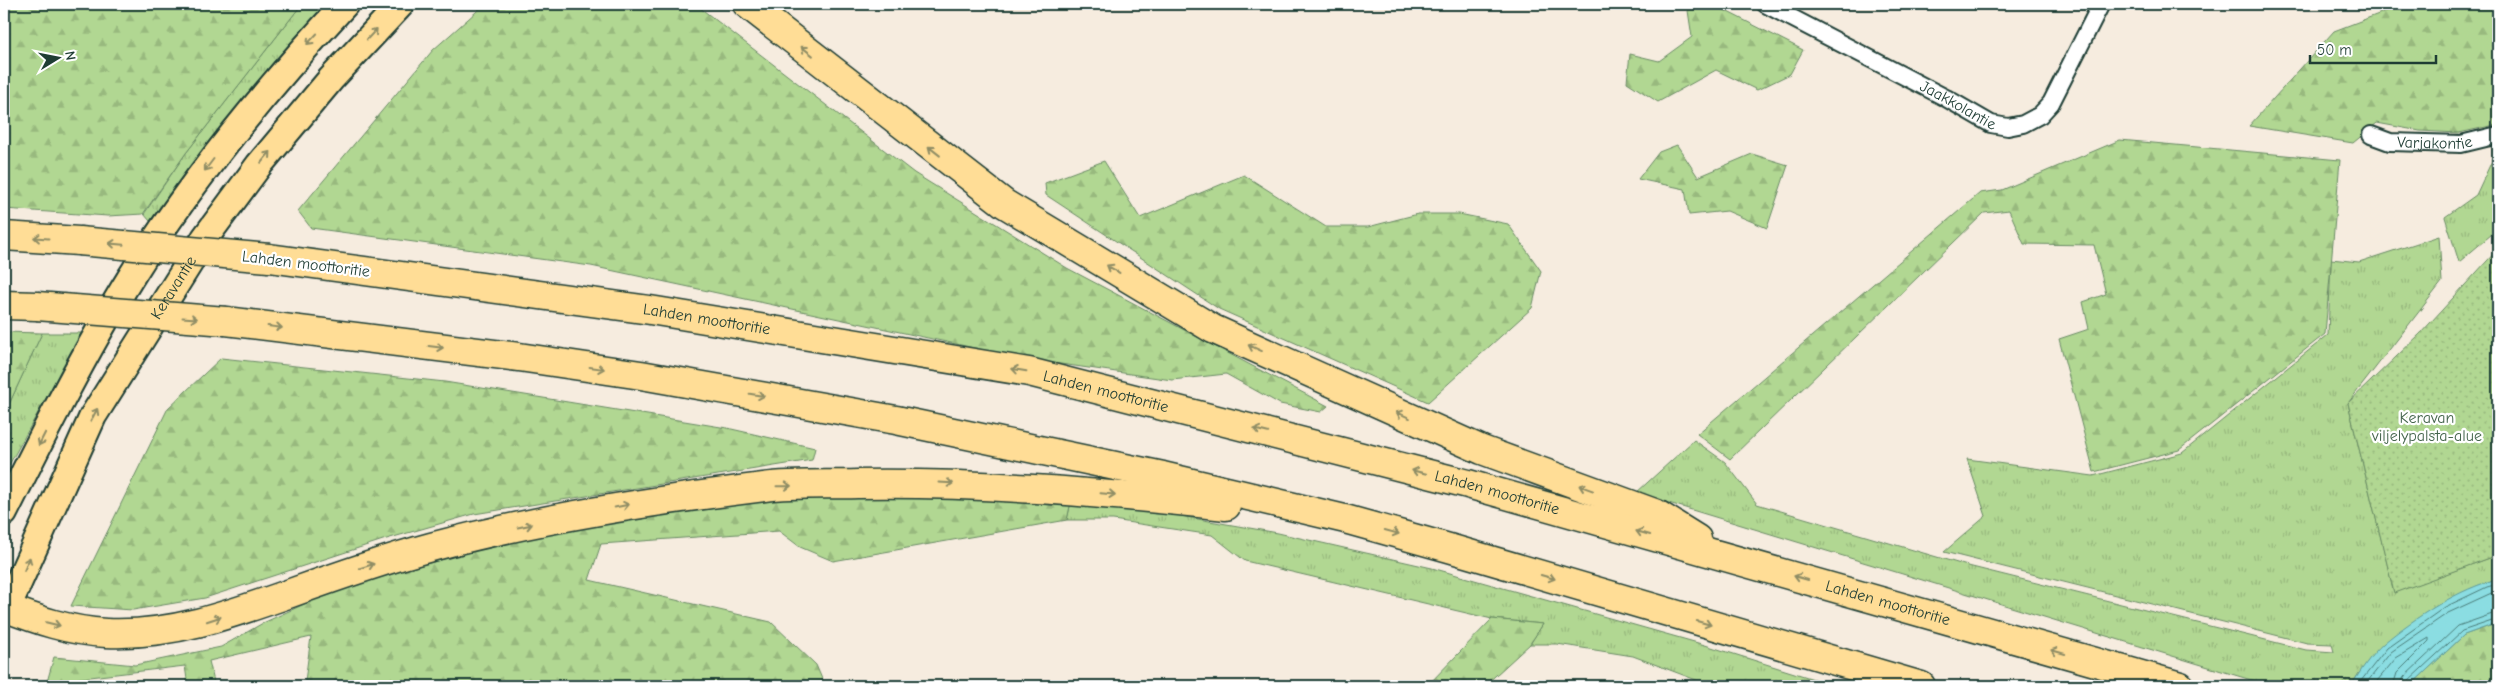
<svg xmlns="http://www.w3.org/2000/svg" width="2502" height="690" font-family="'Comic Neue',sans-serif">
<defs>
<pattern id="grass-tufts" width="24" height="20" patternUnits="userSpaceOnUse" patternTransform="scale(1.25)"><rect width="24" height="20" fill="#b1d792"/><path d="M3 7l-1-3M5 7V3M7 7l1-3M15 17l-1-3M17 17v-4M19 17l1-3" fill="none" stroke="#98b97e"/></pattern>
<pattern id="forest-firs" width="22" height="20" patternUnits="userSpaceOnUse" patternTransform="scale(1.25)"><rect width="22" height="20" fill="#b1d792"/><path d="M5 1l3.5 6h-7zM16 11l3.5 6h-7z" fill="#98b97e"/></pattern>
<pattern id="garden-dots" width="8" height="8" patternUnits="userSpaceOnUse" patternTransform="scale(1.25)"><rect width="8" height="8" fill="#b1d792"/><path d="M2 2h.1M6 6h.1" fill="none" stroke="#98b97e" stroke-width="1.8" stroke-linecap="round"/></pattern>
</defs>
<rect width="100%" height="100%" fill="#f6ecdf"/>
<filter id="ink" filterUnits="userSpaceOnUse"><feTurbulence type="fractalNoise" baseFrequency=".02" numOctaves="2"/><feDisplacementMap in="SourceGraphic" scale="10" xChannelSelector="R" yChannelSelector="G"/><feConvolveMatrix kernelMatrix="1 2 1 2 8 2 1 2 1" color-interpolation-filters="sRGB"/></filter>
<g filter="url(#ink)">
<g fill="url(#grass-tufts)" stroke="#688a63">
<polygon points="302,4 326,4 274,61 150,221 144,214 186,153"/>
<polygon points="2497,150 2498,229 2459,262 2445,217 2476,195"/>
<path d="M 2439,236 L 2442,282 L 2348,403 L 2394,592 L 2498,555 L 2498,579 C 2443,593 2402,637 2359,673 L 2351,686 L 2271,686 L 1636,493 L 1694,440 L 1725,462 L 1757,504 L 1964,565 L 2306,650 L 2334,652 L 2332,644 L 2307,643 L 1944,552 L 1986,516 L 1967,459 L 2093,476 L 2182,453 L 2328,335 L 2331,259 L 2359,262 Z"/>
<polygon points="42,333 82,333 4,474 4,415"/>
<polygon points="1072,497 1278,533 1432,568 1705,645 1836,686 1712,686 1633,656 1557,644 1530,644 1543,624 1492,619 1245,561 1212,535 1113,520 1067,520"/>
</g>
<g fill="url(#forest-firs)" stroke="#688a63">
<polygon points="4,4 302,4 186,153 143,214 108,216 4,209"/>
<polygon points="485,4 695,4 914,173 1067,268 1328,406 1321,412 1280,404 1226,374 1172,380 1026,359 591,266 311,228 298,211 433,50"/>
<polygon points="1687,4 1712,4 1803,50 1790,74 1757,90 1716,70 1658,102 1627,82 1630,54 1659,61 1692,37"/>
<polygon points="2405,4 2498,4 2498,122 2495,125 2459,133 2420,131 2377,123 2353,143 2249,126 2334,31"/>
<polygon points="2120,140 2340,160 2325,334 2179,450 2094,472 2059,339 2089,329 2083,302 2106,294 2094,245 2024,244 2009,210 1984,213 1730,459 1697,434 1980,193 2002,190"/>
<polygon points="1677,145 1698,177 1752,154 1788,165 1767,228 1727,211 1689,215 1685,189 1638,179 1659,152"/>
<polygon points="1104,161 1140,218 1244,175 1326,227 1368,227 1418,214 1459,214 1508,224 1541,271 1532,308 1428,402 1219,309 1046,195 1045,183"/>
<polygon points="4,332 42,333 4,415"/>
<polygon points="221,358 445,382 727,428 815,448 812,460 474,514 383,540 205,598 133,610 71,606 168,408"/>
<polygon points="927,490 1072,497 1067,520 833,561 800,547 779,531 601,544 589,580 771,622 816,665 825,686 310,686 305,681 311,637 209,661 215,686 188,686 185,666 47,682 54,657 135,665 221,647 263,623 339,588 476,550 620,518 768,499"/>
<polygon points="1492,619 1543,624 1530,644 1484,686 1427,686"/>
<polygon points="2498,623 2498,686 2410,686 2464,635"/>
</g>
<polygon fill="url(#garden-dots)" stroke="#688a63" points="2498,249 2498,555 2394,593 2348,403 2420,334"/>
<path fill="#8bdde2" stroke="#609d9c" d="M 2498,579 L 2498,623 L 2464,635 L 2410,686 L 2351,686 C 2360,672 2371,654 2384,643 C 2414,618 2460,588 2498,579 Z"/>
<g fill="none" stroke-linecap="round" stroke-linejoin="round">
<g stroke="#4a7d7a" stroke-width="1">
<polyline points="2357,686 2387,648 2445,607 2487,587 2498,584"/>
<polyline points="2364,686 2391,652 2448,613 2498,590"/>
<polyline points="2373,686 2396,658 2429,638 2429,641 2397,673 2393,686"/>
<polyline points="2400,686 2404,677 2458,626 2498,612"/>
<polyline points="2407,686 2408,681 2462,631 2498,619"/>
</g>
<defs>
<g id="minor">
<path id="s1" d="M 1765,4 L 1946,98 L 1991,124 L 2008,127 L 2023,124 L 2040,115 L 2051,103 L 2101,4"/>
<path id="s2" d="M 2371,135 L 2390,142 L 2461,144 L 2498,135"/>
</g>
<g id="primary">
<path d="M 4,513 C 44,433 84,353 131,277 C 192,179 267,88 345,4"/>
<path id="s3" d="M 7,608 L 93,416 L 205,238 L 259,165 L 331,79 L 401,4"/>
</g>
<g id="motorway">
<polyline points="747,4 1005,204 1213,329 1482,450 1657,514 1697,539"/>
<polyline points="4,236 79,241"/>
<path id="s4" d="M 269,258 L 650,310 L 1029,372 L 1468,484 L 2180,686"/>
<polyline points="4,305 37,306"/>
<polyline points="226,321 519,357 641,375 896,420 1163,476 1345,519 1449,548 1921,686"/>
<path d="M 4,607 C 37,620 70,631 106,633 C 170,636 229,615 288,594 C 335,577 383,560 431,547 C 540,518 652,501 764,487 C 794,483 827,485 857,484 C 981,482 1103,493 1226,506"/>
</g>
</defs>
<use href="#minor" stroke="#1f3d34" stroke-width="20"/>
<use href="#primary" stroke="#1f3d34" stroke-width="30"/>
<use href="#motorway" stroke="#1f3d34" stroke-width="31"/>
<use href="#minor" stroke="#fff" stroke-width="16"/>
<use href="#primary" stroke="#ffdd96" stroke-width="26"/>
<use href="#motorway" stroke="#ffdd96" stroke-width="28"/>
<defs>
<g id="motorway-bridge">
<polyline points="79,241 269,258"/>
<polyline points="37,306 226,321"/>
</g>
</defs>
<use href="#motorway-bridge" stroke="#1f3d34" stroke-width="31" stroke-linecap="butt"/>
<use href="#motorway-bridge" stroke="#ffdd96" stroke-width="28"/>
</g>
<defs><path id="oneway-shaft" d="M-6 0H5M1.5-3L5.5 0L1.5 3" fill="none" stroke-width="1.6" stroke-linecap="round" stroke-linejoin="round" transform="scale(1.25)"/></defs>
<g stroke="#8f8d65">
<use href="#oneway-shaft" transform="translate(372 34) rotate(-47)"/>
<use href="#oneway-shaft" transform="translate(312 39) rotate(133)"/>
<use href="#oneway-shaft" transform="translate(807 51) rotate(-142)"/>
<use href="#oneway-shaft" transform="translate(934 151) rotate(-142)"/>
<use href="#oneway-shaft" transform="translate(266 157) rotate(-50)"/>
<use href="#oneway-shaft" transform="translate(209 165) rotate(127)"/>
<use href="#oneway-shaft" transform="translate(41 238) rotate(-176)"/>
<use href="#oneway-shaft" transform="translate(116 244) rotate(-175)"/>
<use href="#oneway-shaft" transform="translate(1113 269) rotate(-149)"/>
<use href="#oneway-shaft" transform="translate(190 318) rotate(4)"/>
<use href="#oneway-shaft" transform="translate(275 327) rotate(7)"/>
<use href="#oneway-shaft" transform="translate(436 347) rotate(7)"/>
<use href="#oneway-shaft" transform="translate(1255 348) rotate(-156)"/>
<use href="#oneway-shaft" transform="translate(597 368) rotate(8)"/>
<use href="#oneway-shaft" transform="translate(1019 370) rotate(-171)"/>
<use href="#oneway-shaft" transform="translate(757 395) rotate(10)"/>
<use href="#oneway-shaft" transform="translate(94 415) rotate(-62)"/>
<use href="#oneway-shaft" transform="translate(1403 415) rotate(-156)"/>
<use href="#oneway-shaft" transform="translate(1261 431) rotate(-166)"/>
<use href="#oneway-shaft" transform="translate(42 439) rotate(117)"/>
<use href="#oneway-shaft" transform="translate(1419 472) rotate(-166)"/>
<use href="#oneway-shaft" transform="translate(946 483) rotate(3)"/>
<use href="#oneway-shaft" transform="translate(784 486) rotate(-1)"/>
<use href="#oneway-shaft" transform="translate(1586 488) rotate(-160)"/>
<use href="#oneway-shaft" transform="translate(1108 494) rotate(5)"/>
<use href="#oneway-shaft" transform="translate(622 506) rotate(-11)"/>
<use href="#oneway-shaft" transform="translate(525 526) rotate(-12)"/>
<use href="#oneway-shaft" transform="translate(1392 532) rotate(15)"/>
<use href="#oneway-shaft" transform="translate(1643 533) rotate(-164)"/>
<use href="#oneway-shaft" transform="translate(27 564) rotate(-66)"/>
<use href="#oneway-shaft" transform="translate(367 566) rotate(-17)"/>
<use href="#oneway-shaft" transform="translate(1548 577) rotate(16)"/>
<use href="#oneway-shaft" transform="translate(1801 578) rotate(-164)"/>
<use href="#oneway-shaft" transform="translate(214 619) rotate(-18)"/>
<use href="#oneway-shaft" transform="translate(1704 623) rotate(16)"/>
<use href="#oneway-shaft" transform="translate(53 624) rotate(13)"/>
<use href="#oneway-shaft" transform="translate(2058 652) rotate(-164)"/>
</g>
</g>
<g text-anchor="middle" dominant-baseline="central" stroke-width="4.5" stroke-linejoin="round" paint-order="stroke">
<g font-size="16" fill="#1f3d34" stroke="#fff">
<text stroke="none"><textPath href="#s1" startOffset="218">Jaakkolantie</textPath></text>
<text stroke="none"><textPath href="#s2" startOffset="65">Varjakontie</textPath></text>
<text transform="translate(306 264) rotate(7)">Lahden moottoritie</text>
<text stroke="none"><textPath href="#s3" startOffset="362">Keravantie</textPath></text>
<text stroke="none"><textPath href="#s4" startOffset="442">Lahden moottoritie</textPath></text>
<text stroke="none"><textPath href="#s4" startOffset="848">Lahden moottoritie</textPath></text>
<text stroke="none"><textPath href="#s4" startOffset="1252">Lahden moottoritie</textPath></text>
<text stroke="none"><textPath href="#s4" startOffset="1658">Lahden moottoritie</textPath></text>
</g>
<g font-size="16" fill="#44644c" stroke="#fff">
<text x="2427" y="418">Keravan<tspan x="2427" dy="18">viljelypalsta-alue</tspan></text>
</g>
</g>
<rect width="2502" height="690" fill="none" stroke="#fff" stroke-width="20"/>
<rect x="10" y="10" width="2482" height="670" fill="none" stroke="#1f3d34" stroke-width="2" filter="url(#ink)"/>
<g transform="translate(58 58) rotate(80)" stroke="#ffffff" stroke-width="4" paint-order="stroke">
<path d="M0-4L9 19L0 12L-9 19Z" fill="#1f3d34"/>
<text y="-8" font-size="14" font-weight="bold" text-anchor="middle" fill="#1f3d34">N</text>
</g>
<path d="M2310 55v8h126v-8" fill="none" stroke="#1f3d34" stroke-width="2.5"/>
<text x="2317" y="55" font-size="15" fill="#1f3d34" stroke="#ffffff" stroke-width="4" paint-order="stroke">50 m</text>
</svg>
